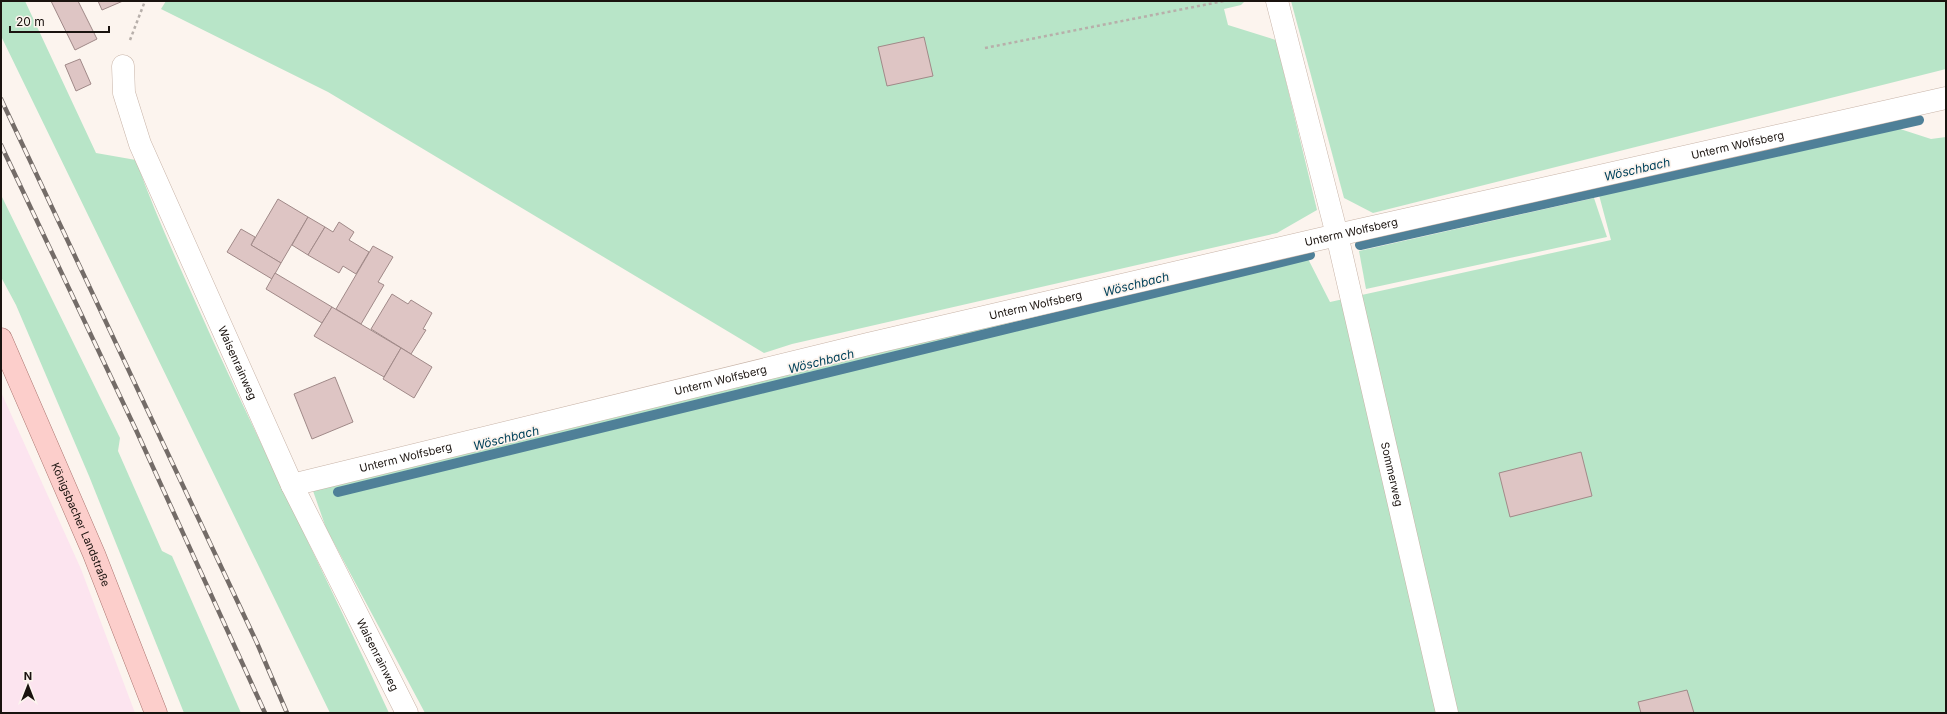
<svg xmlns="http://www.w3.org/2000/svg" width="1947" height="714" font-family="Inter,sans-serif">
<rect width="100%" height="100%" fill="#fcf4ee"/>
<polygon fill="#fce4ef" points="1,392 81,569 135,713 1,713"/>
<g fill="#b8e5c8">
<path d="M 1,1 L 25,1 L 96,153 L 136,160 C 158,223 187,282 214,343 C 271,467 332,589 389,713 L 330,713 L 1,36 Z"/>
<polygon points="166,1 1245,1 1241,5 1224,9 1228,25 1276,40 1317,210 1277,233 792,344 764,353 328,92 161,9"/>
<polygon points="1291,1 1946,1 1946,69 1373,213 1344,198"/>
<polygon points="1894,127 1931,139 1946,137 1946,713 425,713 326,528 312,488 1304,251 1330,302 1611,240 1599,195"/>
<polygon points="1,195 120,438 118,451 162,551 172,556 241,713 184,713 89,476 16,305 1,277"/>
<polygon points="1594,198 1607,237 1366,289 1359,251"/>
</g>
<g fill="none" stroke-linecap="round" stroke-linejoin="round">
<g stroke="#4f8098" stroke-width="10">
<polyline points="1360,245 1919,120"/>
<polyline points="338,492 1310,255"/>
</g>
</g>
<g fill="#dec5c4" stroke="#a08988">
<polygon points="51,1 78,1 97,39 75,50"/>
<polygon points="98,1 123,1 102,10"/>
<polygon points="924,37 933,76 887,86 878,47"/>
<polygon points="80,59 91,84 76,91 65,65"/>
<polygon points="278,199 308,217 281,263 251,245"/>
<polygon points="308,217 325,227 308,255 292,245"/>
<polygon points="339,222 354,232 349,240 369,252 356,274 343,266 339,273 308,255 325,227 333,232"/>
<polygon points="241,229 255,237 251,245 281,263 272,279 227,252"/>
<polygon points="373,246 393,257 378,282 384,285 361,324 336,309"/>
<polygon points="275,273 332,307 322,323 266,289"/>
<polygon points="392,294 408,304 411,300 432,313 423,329 426,330 411,354 371,329"/>
<polygon points="332,307 401,348 384,377 314,336"/>
<polygon points="401,348 432,367 414,398 383,379"/>
<polygon points="335,377 353,422 312,439 294,394"/>
<polygon points="1581,452 1592,496 1510,517 1499,473"/>
<polygon points="1687,690 1694,713 1641,713 1638,702"/>
</g>
<g fill="none" stroke-linecap="round" stroke-linejoin="round">
<defs>
<g id="minor">
<path id="s1" d="M 1277,1 L 1337,235 L 1447,713"/>
<path id="s2" d="M 123,66 L 124,93 L 140,144 L 292,485 L 407,713"/>
<path id="s3" d="M 292,485 L 868,344 L 1337,235 L 1946,98"/>
</g>
<g id="major">
<path id="s4" d="M 1,339 L 94,554 L 156,713"/>
</g>
</defs>
<use href="#minor" stroke="#c8b4a8" stroke-width="23"/>
<use href="#major" stroke="#ac7772" stroke-width="23"/>
<g stroke="#b7afaa" stroke-width="2.5" stroke-dasharray="3 3" stroke-linecap="butt">
<polyline points="130,40 145,1"/>
<polyline points="985,48 1224,1"/>
</g>
<use href="#minor" stroke="#fff" stroke-width="22"/>
<use href="#major" stroke="#fccecb" stroke-width="22"/>
<defs>
<g id="rail">
<polyline points="1,99 257,643 287,713"/>
<polyline points="1,145 136,430 265,713"/>
</g>
</defs>
<use href="#rail" stroke="#746c68" stroke-width="4.5"/>
<use href="#rail" stroke="#fcf4ee" stroke-width="3" stroke-dasharray="9" stroke-linecap="butt"/>
</g>
<g text-anchor="middle" dominant-baseline="central" stroke-width="3.5" stroke-linejoin="round" paint-order="stroke">
<g font-size="11" fill="#1a130f" stroke="#fcf4ee">
<text stroke="none"><textPath href="#s3" startOffset="1485">Unterm Wolfsberg</textPath></text>
<text stroke="none"><textPath href="#s3" startOffset="1089">Unterm Wolfsberg</textPath></text>
<text stroke="none"><textPath href="#s3" startOffset="765">Unterm Wolfsberg</textPath></text>
<text stroke="none"><textPath href="#s2" startOffset="320">Waisenrainweg</textPath></text>
<text stroke="none"><textPath href="#s3" startOffset="441">Unterm Wolfsberg</textPath></text>
<text stroke="none"><textPath href="#s3" startOffset="117">Unterm Wolfsberg</textPath></text>
<text stroke="none"><textPath href="#s1" startOffset="487">Sommerweg</textPath></text>
<text stroke="none"><textPath href="#s4" startOffset="202">Königsbacher Landstraße</textPath></text>
<text stroke="none"><textPath href="#s2" startOffset="644">Waisenrainweg</textPath></text>
</g>
<g font-size="12" font-style="italic" fill="#00415a" stroke="#fcf4ee">
<text transform="translate(1637 169) rotate(-13)">Wöschbach</text>
<text transform="translate(1136 284) rotate(-14)">Wöschbach</text>
<text transform="translate(821 361) rotate(-14)">Wöschbach</text>
<text transform="translate(506 438) rotate(-14)">Wöschbach</text>
</g>
</g>
<rect width="1947" height="714" fill="none" stroke="#1a130f" stroke-width="4"/>
<g transform="translate(28 686)" stroke="#fcf4ee" stroke-width="3" paint-order="stroke">
<path d="M0-3L7 15L0 10L-7 15Z" fill="#1a130f"/>
<text y="-6" font-size="11" font-weight="bold" text-anchor="middle" fill="#1a130f">N</text>
</g>
<path d="M10 26v6h99v-6" fill="none" stroke="#1a130f" stroke-width="2"/>
<text x="16" y="26" font-size="12" fill="#1a130f" stroke="#fcf4ee" stroke-width="3" paint-order="stroke">20 m</text>
</svg>
